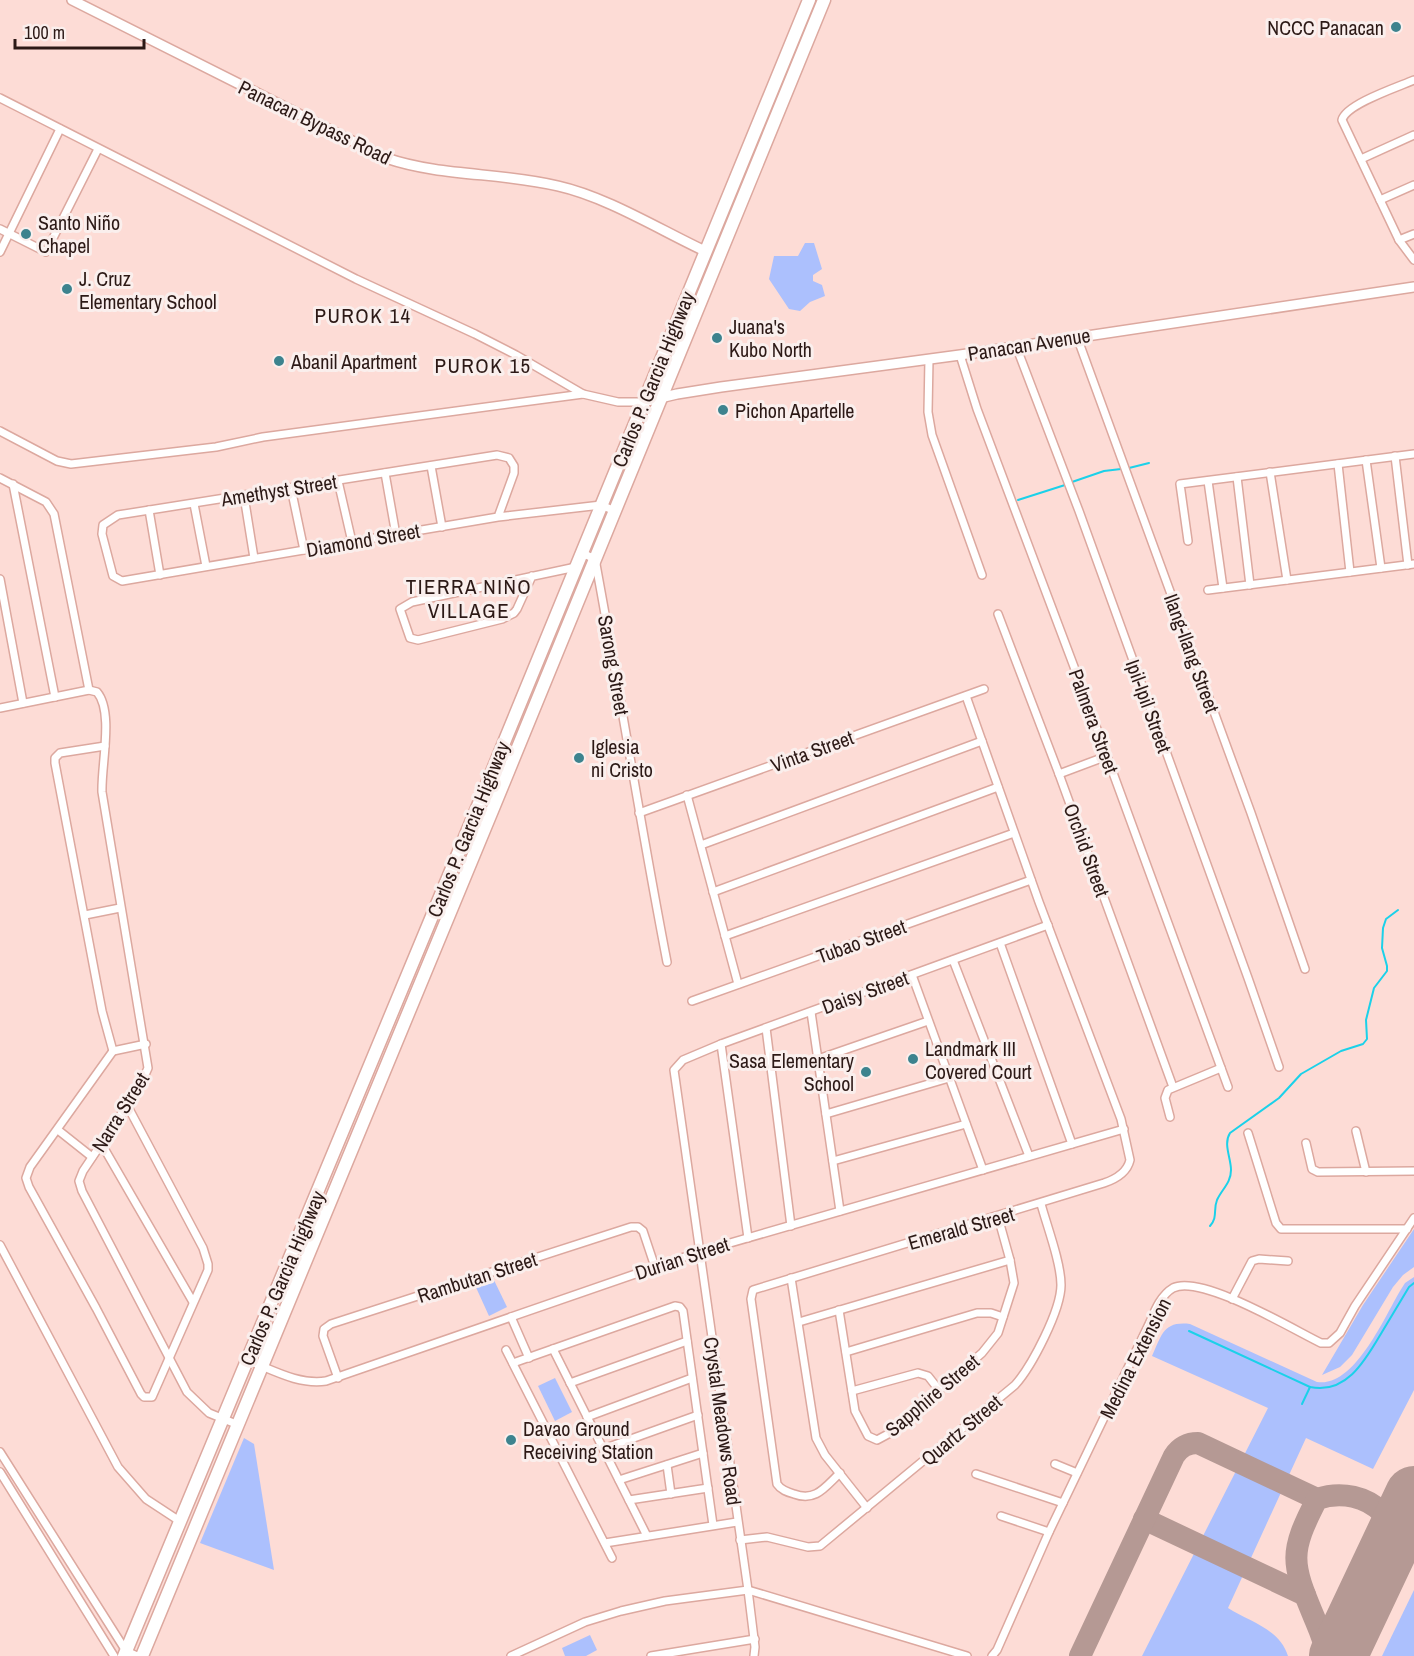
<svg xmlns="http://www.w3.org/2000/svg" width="1414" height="1656" font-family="'Archivo Narrow',sans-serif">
<rect width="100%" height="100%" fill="#fddcd6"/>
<g fill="#acc0fd">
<polygon points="805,243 814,243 822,269 813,275 813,281 822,285 825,296 810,302 800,311 789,309 769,279 774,256 798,256"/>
<polygon points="1414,1229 1414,1267 1403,1275 1393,1287 1352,1355 1340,1367 1322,1375 1363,1305"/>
<polygon points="491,1274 507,1307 489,1316 474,1283"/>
<path d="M 1414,1277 L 1414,1390 L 1373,1469 L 1306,1438 L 1228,1608 C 1250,1622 1280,1629 1288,1656 L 1142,1656 L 1268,1408 L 1152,1356 C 1162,1335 1163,1321 1190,1324 L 1317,1382 C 1354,1388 1384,1318 1400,1291 L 1405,1283 Z"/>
<polygon points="555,1378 572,1412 555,1421 538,1386"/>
<polygon points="244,1438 254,1444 274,1570 200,1543"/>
<polygon points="1414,1590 1414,1656 1382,1656"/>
<polygon points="590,1635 597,1650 586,1656 565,1656 562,1648"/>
</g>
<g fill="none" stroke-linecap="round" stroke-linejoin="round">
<g stroke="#1bd1e9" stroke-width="2">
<polyline points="1129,468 1149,463"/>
<polyline points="1072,482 1104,471 1121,469"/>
<polyline points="1018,500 1065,485"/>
<path d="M 1210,1226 C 1218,1217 1213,1210 1217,1200 C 1222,1189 1231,1183 1231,1170 C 1231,1158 1223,1144 1230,1133 L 1279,1098 L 1301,1074 L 1341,1051 L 1363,1044 L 1367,1039 L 1366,1020 L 1374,988 L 1387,971 L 1387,966 L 1382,948 L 1383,928 L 1386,919 L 1398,910"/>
<path d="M 1189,1331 L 1310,1387 C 1347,1395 1366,1359 1382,1332 C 1391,1317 1400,1302 1409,1287 L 1414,1283"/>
<polyline points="1302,1404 1310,1387"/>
</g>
<g stroke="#b59994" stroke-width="22">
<polyline points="1144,1519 1305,1595"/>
<path d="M 1080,1656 L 1174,1456 C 1180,1447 1187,1443 1198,1443 L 1317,1499"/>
<path d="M 1327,1656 C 1325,1642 1319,1629 1314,1617 C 1291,1562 1289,1553 1317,1499 C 1368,1482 1414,1526 1394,1577 C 1386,1594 1368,1604 1356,1618"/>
</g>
<polyline stroke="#b59994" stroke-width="58" points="1338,1656 1414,1495"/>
<defs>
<g id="street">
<path d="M 1414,80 C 1398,87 1346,104 1342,120 L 1399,240 L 1414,260"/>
<polyline points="0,98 356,279 475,334 516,355 583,394 618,402 643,402"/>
<polyline points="1361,159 1414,135"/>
<polyline points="1380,200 1414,185"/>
<polyline points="0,229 46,252 98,149"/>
<polyline points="1399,240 1414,234"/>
<polyline points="0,252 60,129"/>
<polyline points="1077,337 1251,813 1305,969"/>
<polyline points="1016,346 1079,511 1248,978 1279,1067"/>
<polyline points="960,355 977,409 1079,680 1228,1087"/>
<polyline points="929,359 928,412 932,435 982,575"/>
<polyline points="0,431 57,461 71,464 216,447 263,437 583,394"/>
<polyline points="1395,456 1408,565"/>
<polyline points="1366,460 1381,568"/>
<polyline points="1338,464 1350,572"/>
<polyline points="431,466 442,527"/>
<polyline points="1270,472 1287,580"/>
<polyline points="385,473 396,535"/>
<polyline points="1237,477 1250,585"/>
<polyline points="0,478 46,502 54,514 89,690"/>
<polyline points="338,481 352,542"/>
<polyline points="1208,481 1223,588"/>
<polyline points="13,484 55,697"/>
<polyline points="291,488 304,550"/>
<polyline points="244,496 254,558"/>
<polyline points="194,504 206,566"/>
<polyline points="149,510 160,575"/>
<polyline points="498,517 514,473 514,466 509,458 497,455 118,515 103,525 102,534 113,576 122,581 498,517 601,505 615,511"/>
<polyline points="1188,541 1180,484 1414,454"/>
<path d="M 582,553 L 595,559 C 620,693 641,828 667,962"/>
<polyline points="532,576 517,609 514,613 502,619 418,640 410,638 400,609 412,602 576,567"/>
<polyline points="0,579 23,703"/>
<polyline points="1208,590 1414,564"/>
<polyline points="998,614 1059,774 1173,1087"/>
<path d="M 0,708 L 89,690 L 97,692 C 114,712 101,765 102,792 L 148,1068 L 140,1086 L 83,1171 L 79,1181 L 82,1191 L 187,1392 L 209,1413 L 236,1424"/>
<polyline points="105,746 60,753 55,758 55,763 102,1011 113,1051"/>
<polyline points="1059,774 1107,756"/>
<polyline points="687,795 738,984"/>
<polyline points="639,813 984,689"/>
<polyline points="701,845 982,741"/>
<polyline points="713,892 998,787"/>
<polyline points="85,915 120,908"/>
<polyline points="725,936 1014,833"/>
<polyline points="1000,943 1072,1144"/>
<polyline points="953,960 1029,1156"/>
<polyline points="912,975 983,1170"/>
<polyline points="692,1001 1031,880"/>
<polyline points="811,1012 840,1211"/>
<polyline points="766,1028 791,1226"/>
<polyline points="721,1044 748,1238"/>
<polyline points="113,1051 30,1167 26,1178 29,1187 96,1308 141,1394 144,1397 152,1397 208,1270 208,1264 203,1248 127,1105"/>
<polyline points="113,1051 146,1044"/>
<polyline points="818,1059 928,1021"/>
<polyline points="826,1114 949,1078"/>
<polyline points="1170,1117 1165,1098 1168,1090 1221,1068"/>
<polyline points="58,1130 92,1157"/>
<polyline points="1356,1131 1366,1172"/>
<polyline points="1248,1133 1276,1223 1281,1229 1407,1229"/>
<polyline points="101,1143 193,1302"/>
<polyline points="1306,1143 1312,1169 1318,1172 1414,1171"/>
<polyline points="833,1161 966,1124"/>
<polyline points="0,1245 118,1467 146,1499 181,1522"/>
<polyline points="791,1278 816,1438 825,1455 867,1508"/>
<polyline points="1232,1299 1252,1261 1259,1259 1288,1261"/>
<polyline points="839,1310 855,1411 868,1436 877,1440 890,1433 982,1353 998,1333 1014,1283 1010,1260 998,1217"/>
<polyline points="511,1317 529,1358"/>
<polyline points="799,1322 1010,1260"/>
<polyline points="553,1349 647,1536"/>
<polyline points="506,1350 612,1558"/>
<polyline points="846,1352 977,1313 991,1313 1003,1317"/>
<path d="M 247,1360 C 273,1370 298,1385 326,1381 L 699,1252 L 1124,1129"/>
<polyline points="513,1363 675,1306 680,1307 683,1311 713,1525"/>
<polyline points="338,1378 323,1336 324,1329 331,1324 631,1227 638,1227 643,1231 655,1267"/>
<polyline points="570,1383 687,1341"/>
<polyline points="852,1391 918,1373 928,1376 939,1390"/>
<polyline points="587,1417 692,1378"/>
<polyline points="603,1449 698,1415"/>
<polyline points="0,1452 126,1651 137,1656"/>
<polyline points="1055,1464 1077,1473"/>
<polyline points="667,1465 671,1494"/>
<polyline points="0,1472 114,1656"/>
<path d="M 840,1473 C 825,1487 816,1502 794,1494 C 787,1492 781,1490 777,1484 L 751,1299 L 753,1290 L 1104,1183 C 1116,1179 1127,1173 1130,1160 L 1121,1119 L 1039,902 L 966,696"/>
<polyline points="976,1474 1063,1503"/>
<polyline points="619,1480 703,1453"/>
<polyline points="629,1500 708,1488"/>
<polyline points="1001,1516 1049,1532"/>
<path d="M 740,1540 L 767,1537 L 808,1547 L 820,1546 L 1015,1385 C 1032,1366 1061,1310 1061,1285 C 1061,1263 1047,1226 1041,1204"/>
<polyline points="605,1543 737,1522"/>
<polyline points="511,1656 585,1622 621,1611 665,1601 748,1590 967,1656"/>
<polyline points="651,1656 755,1639"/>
<polyline points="754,1656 755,1647 748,1590 674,1070 683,1060 721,1044 1048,925"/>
<path d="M 992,1656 L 997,1650 L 1049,1532 L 1150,1322 C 1155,1310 1161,1295 1173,1288 C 1201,1274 1292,1329 1321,1343 L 1329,1343 L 1340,1333 L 1355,1306 L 1414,1218"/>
</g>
<g id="secondary">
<path d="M 72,0 L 386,158 C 442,177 501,172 558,186 C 607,197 660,230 705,251"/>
<polyline points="643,402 677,394 721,387 960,355 1414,287"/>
</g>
<g id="highway">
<polyline points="124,1656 480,801 809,0"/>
<polyline points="142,1656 494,806 824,0"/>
</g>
</defs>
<use href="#street" stroke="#dca89f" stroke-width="10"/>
<use href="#secondary" stroke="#dca89f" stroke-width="12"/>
<use href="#highway" stroke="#dca89f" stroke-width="15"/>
<use href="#street" stroke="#fff" stroke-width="7"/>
<use href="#secondary" stroke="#fff" stroke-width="9"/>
<use href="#highway" stroke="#fff" stroke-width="12"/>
</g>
<g fill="#3d838e" stroke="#faefed" stroke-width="2">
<circle cx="1396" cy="27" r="6"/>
<circle cx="26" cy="234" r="6"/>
<circle cx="67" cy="289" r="6"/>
<circle cx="717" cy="338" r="6"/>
<circle cx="279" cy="361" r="6"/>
<circle cx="723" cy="410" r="6"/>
<circle cx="579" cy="758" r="6"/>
<circle cx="913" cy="1059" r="6"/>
<circle cx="866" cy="1072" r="6"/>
<circle cx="511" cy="1440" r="6"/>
</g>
<g text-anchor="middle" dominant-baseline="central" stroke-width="6" stroke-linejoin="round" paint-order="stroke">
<g font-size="20" fill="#2c1916" stroke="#faefed" text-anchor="start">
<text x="1384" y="27" text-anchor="end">NCCC Panacan</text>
<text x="38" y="222">Santo Niño<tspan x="38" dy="23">Chapel</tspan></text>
<text x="79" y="278">J. Cruz<tspan x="79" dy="23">Elementary School</tspan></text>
<text x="729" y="326">Juana's<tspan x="729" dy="23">Kubo North</tspan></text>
<text x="291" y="361">Abanil Apartment</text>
<text x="735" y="410">Pichon Apartelle</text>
<text x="591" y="746">Iglesia<tspan x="591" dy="23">ni Cristo</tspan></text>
<text x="925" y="1048">Landmark III<tspan x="925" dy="23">Covered Court</tspan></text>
<text x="854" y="1060" text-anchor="end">Sasa Elementary<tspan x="854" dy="23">School</tspan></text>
<text x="523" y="1428">Davao Ground<tspan x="523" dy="23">Receiving Station</tspan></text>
</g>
<g font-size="20" fill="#2c1916" stroke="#faefed">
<text transform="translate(315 122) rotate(26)">Panacan Bypass Road</text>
<text transform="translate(1029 344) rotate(-9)">Panacan Avenue</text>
<text transform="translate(653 379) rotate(-68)">Carlos P. Garcia Highway</text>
<text transform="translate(279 490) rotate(-9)">Amethyst Street</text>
<text transform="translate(363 540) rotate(-10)">Diamond Street</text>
<text transform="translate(1192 653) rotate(70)">Ilang-Ilang Street</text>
<text transform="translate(614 665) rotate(80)">Sarong Street</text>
<text transform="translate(1149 706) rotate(70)">Ipil-Ipil Street</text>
<text transform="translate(1094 721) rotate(70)">Palmera Street</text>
<text transform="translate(812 751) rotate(-20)">Vinta Street</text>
<text transform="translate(468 829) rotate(-68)">Carlos P. Garcia Highway</text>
<text transform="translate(1087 850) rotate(70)">Orchid Street</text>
<text transform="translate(861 941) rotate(-20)">Tubao Street</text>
<text transform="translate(865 992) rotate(-20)">Daisy Street</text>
<text transform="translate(120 1112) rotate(-58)">Narra Street</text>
<text transform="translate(961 1228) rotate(-16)">Emerald Street</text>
<text transform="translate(682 1258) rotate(-18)">Durian Street</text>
<text transform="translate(477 1277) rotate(-18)">Rambutan Street</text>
<text transform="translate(282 1278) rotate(-67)">Carlos P. Garcia Highway</text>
<text transform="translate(1135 1358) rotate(-63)">Medina Extension</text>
<text transform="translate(932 1395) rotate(-40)">Sapphire Street</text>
<text transform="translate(723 1421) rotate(82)">Crystal Meadows Road</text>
<text transform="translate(961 1430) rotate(-40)">Quartz Street</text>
</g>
<g font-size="21" letter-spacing="1.5" fill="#2c1916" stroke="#faefed">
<text x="363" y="315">PUROK 14</text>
<text x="483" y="365">PUROK 15</text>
<text x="469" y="586">TIERRA NIÑO<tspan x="469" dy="24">VILLAGE</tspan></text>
</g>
</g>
<path d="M15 39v9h129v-9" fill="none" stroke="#2c1916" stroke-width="3"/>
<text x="24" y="39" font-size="18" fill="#2c1916" stroke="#faefed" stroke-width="4.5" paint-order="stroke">100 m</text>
</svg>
